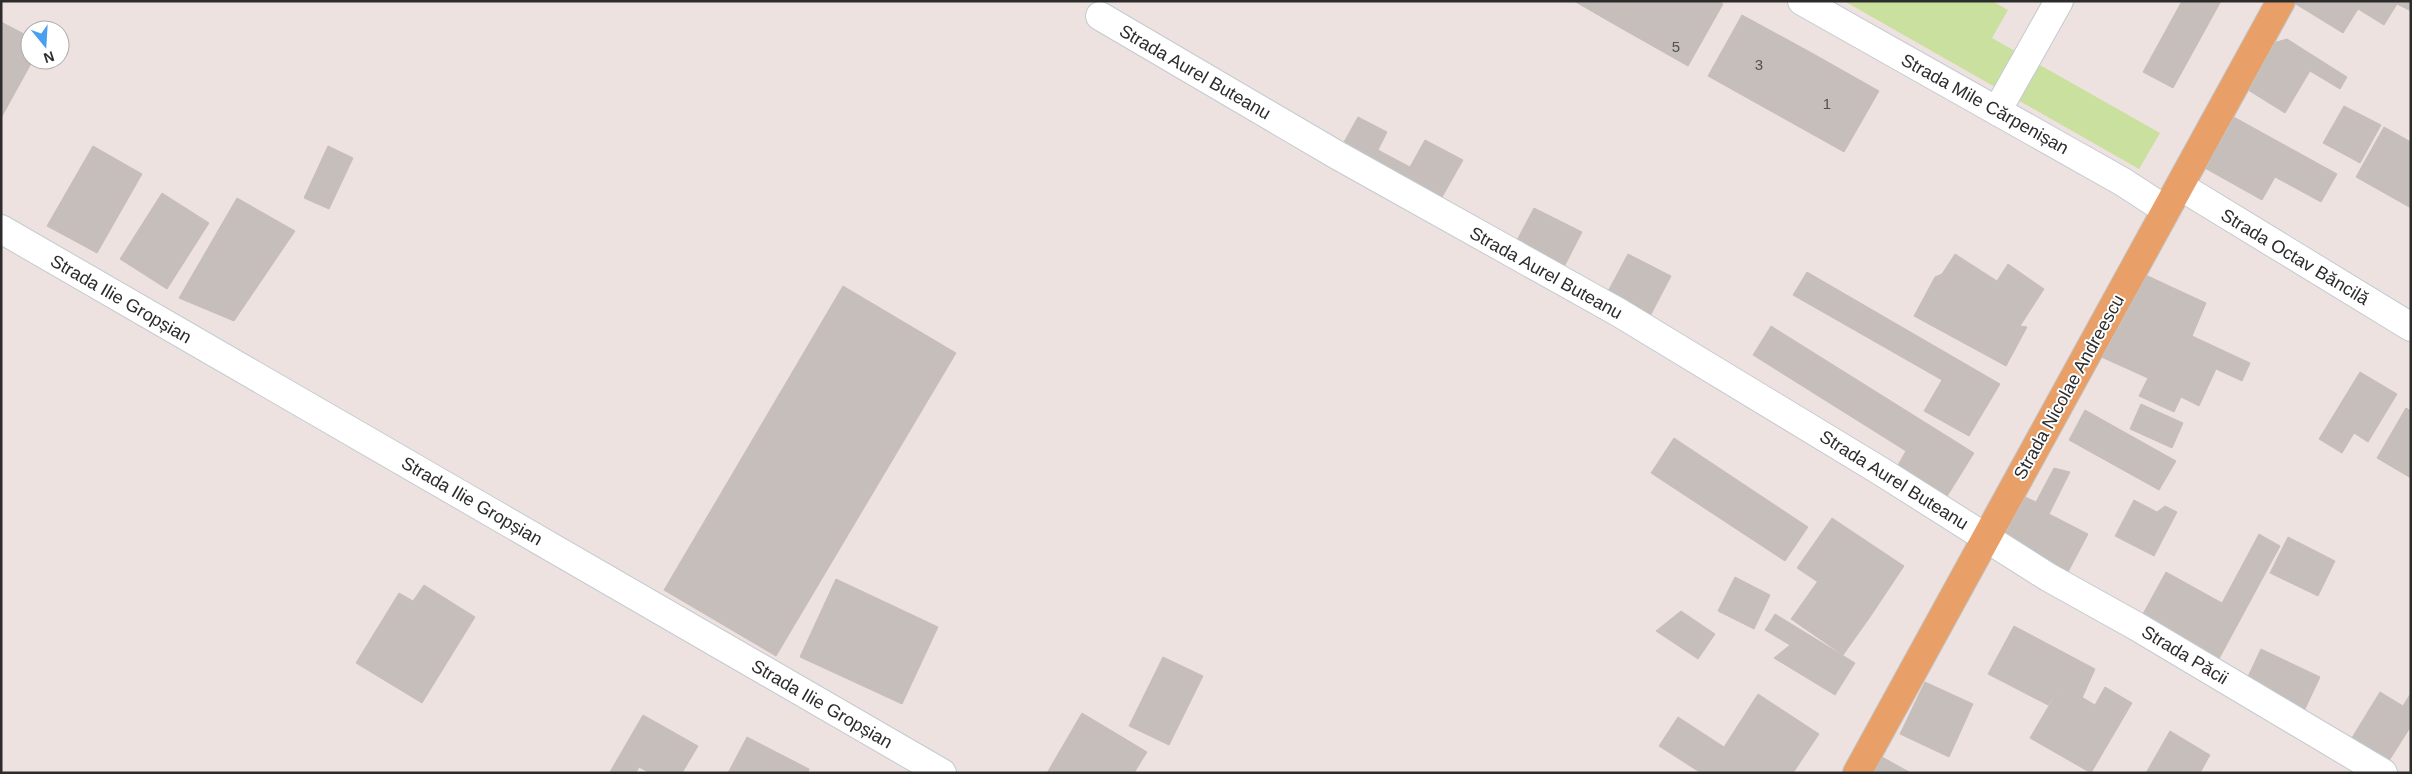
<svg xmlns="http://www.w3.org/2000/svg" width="2412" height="774" font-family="Helvetica,sans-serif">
<rect width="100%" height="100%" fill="#ede2df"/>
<polygon fill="#cae09f" points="1844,1 1992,1 2008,10 1992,38 2160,133 2139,169"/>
<g fill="#c5beba" stroke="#c8beb9">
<polygon points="1574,1 1634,1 1619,27"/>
<polygon points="1634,1 1718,1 1723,4 1688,66 1619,27"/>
<polygon points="2182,1 2221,1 2173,88 2143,72"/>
<polygon points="2295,1 2392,1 2397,4 2384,25 2358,9 2343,33 2294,3"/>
<polygon points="2392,1 2411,1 2411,11 2397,4"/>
<polygon points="1742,15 1810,52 1776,114 1708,76"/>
<polygon points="1,22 30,37 30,60 33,60 1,118"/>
<polygon points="2287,39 2347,77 2340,89 2310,71 2285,113 2245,88 2273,43"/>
<polygon points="1810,52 1879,91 1844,152 1776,114"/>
<polygon points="2344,106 2381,125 2360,163 2323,143"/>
<polygon points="2232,116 2337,174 2321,202 2275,177 2262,200 2203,167"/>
<polygon points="1358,117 1387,132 1378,150 1410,167 1425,140 1463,160 1437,206 1339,151"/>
<polygon points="2384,127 2411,142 2411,208 2356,177"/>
<polygon points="93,146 142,174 97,253 47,226"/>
<polygon points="328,146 353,158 329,209 304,198"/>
<polygon points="162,193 209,223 167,289 120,259"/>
<polygon points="237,198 295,231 234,321 179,298"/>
<polygon points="1534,208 1582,232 1564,267 1516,242"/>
<polygon points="1628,254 1671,276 1648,320 1605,297"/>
<polygon points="1955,254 1997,281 2008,264 2044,289 2020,326 1942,274"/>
<polygon points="2137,271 2206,303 2192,336 2250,363 2242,381 2216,369 2199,406 2181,397 2174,412 2139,396 2148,378 2099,356"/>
<polygon points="1807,272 2000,384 1969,436 1924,411 1942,380 1793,295"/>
<polygon points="1942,274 2020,326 2027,327 2006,366 1914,316 1935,277"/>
<polygon points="843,286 956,353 776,656 664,590"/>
<polygon points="1771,326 1974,453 1946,498 1897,467 1906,451 1753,355"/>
<polygon points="2360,372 2397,394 2368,442 2354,433 2342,453 2319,439"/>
<polygon points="2141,404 2183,423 2172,448 2130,429"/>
<polygon points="2406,408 2411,411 2411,478 2377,458"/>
<polygon points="2085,410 2176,461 2159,490 2069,440"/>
<polygon points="1674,438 1808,527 1785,561 1651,473"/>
<polygon points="2054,468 2070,472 2049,514 2088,534 2068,572 2003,538 2023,496 2036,502"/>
<polygon points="2134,500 2157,512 2165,506 2177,512 2154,556 2115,536"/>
<polygon points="1832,518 1904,566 1870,617 1797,568"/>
<polygon points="2259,534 2280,546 2214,668 2138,623 2166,572 2222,603"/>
<polygon points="2288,537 2335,561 2318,596 2270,573"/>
<polygon points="1735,577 1770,595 1754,629 1718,611"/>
<polygon points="836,579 938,627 902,704 800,657"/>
<polygon points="1818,581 1870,617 1843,655 1791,619"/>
<polygon points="424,585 475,617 422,703 356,663 399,593 413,601"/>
<polygon points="1681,611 1715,634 1698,659 1656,631"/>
<polygon points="1775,614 1855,663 1835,695 1774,658 1790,645 1765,630"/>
<polygon points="2014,626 2095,669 2082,698 2061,685 2048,705 1988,674"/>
<polygon points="2261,649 2320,677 2304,711 2245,683"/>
<polygon points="1163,657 1203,676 1169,745 1129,726"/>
<polygon points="1925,682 1973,704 1949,757 1900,734"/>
<polygon points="2061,685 2095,705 2105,687 2132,703 2091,773 2030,738"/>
<polygon points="2380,692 2403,706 2411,693 2411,726 2387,764 2350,741"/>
<polygon points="1758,694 1819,734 1793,773 1701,773 1659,746 1678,717 1724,747"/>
<polygon points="1082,713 1147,752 1134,773 1047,773"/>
<polygon points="643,715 698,746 682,773 650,773 639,767 636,773 610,772"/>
<polygon points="2170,731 2210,755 2200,773 2146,773"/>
<polygon points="747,737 809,769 808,773 728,773"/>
<polygon points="1882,757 1911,773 1873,773"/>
</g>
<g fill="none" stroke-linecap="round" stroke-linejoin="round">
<defs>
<g id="minor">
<polyline points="1802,1 2123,182 2166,210"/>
<polyline points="1100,16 1337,155 1618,312 1882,472 2048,577 2136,626 2383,773"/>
<polyline points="1997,111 2059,1"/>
<polyline points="2180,186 2411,327"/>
<polyline points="1,229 942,773"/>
</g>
<polyline id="major" points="1857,773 2281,1"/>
</defs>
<use href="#minor" stroke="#c3cad1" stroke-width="30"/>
<use href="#major" stroke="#c4c4c4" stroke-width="30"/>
<use href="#minor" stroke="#fff" stroke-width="28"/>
<use href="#major" stroke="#e9a068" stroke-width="28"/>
</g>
<g text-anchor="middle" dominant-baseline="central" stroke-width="4" stroke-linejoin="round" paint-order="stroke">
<g font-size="15" fill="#525050">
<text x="1676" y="46">5</text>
<text x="1759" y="64">3</text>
<text x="1827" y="103">1</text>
</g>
<g font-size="18" fill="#2c2c2c" stroke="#fff">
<text transform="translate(1195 72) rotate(30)">Strada Aurel Buteanu</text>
<text transform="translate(1985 104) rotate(29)">Strada Mile Cărpenișan</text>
<text transform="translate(2295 257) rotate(31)">Strada Octav Băncilă</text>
<text transform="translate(1546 273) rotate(29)">Strada Aurel Buteanu</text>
<text transform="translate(121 299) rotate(30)">Strada Ilie Gropșian</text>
<text transform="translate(2069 387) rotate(-61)">Strada Nicolae Andreescu</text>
<text transform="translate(1894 480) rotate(32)">Strada Aurel Buteanu</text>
<text transform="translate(472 501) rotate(30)">Strada Ilie Gropșian</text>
<text transform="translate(2185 655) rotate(31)">Strada Păcii</text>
<text transform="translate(822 704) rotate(30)">Strada Ilie Gropșian</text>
</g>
</g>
<rect width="2412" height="774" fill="none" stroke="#2c2c2c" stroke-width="5"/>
<g transform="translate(45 45) rotate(162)"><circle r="24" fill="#ffffff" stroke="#ababab"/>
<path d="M0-4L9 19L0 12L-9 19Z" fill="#499ff0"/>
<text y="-8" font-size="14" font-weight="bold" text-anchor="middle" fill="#2c2c2c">N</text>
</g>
</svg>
